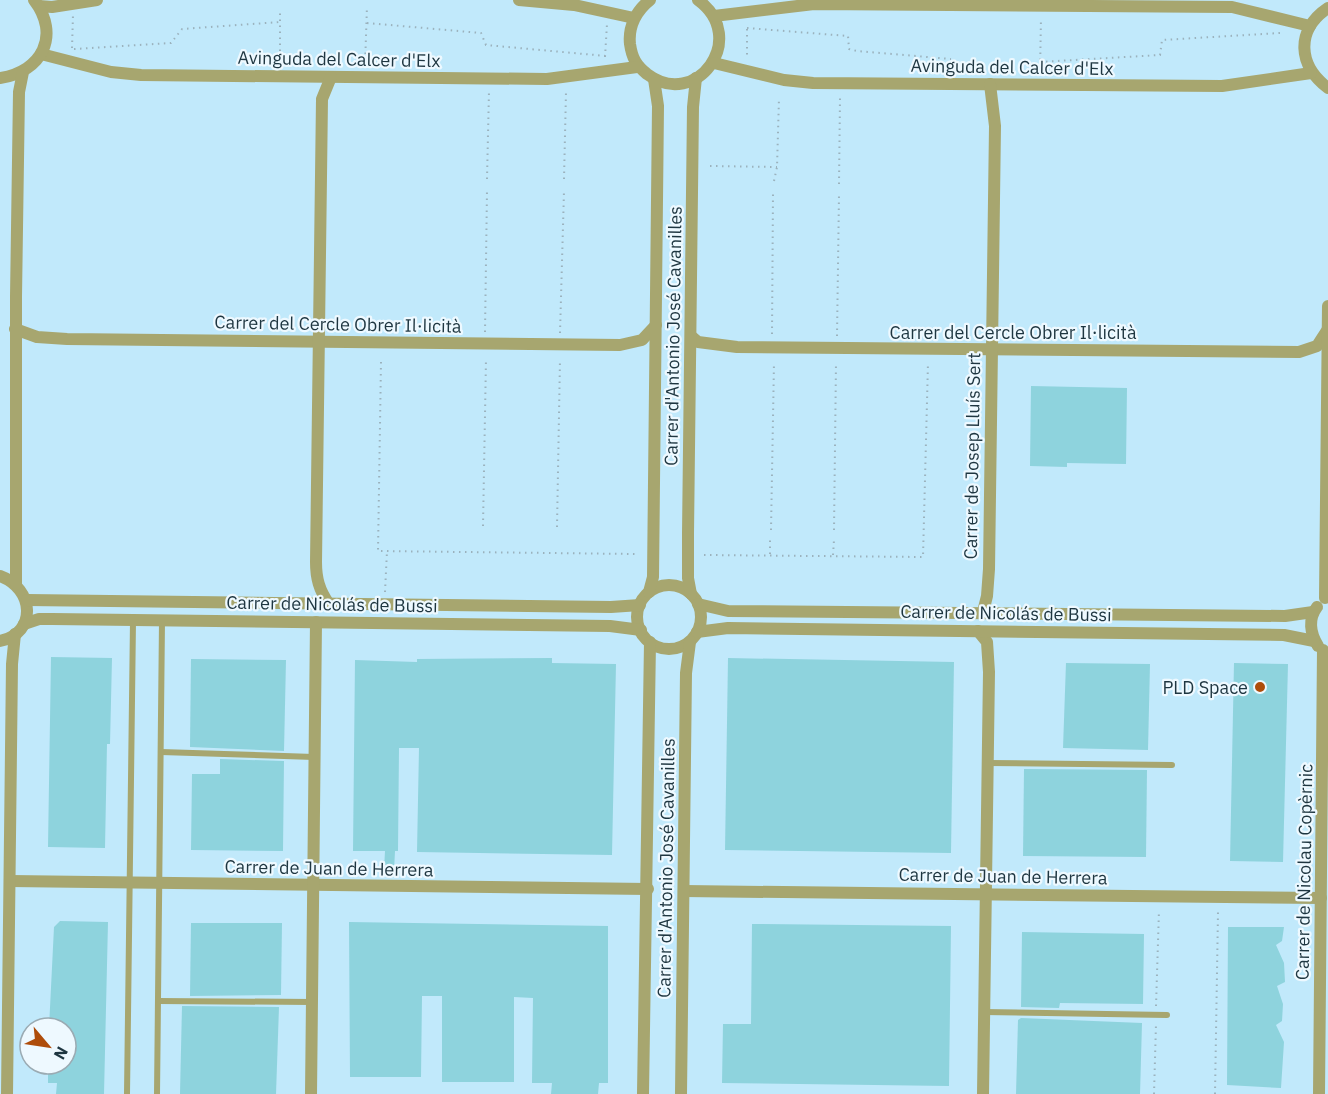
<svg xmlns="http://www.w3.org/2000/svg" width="1328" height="1094" font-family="'IBM Plex Sans',sans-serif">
<rect width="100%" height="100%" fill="#d7eef9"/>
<path fill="#c1e9fb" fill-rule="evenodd" d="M 0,0 L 1328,0 L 1328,1094 L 0,1094 ZM 30,1028 L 66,1028 L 66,1064 L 30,1064 Z"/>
<g fill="#8ed3dd">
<polygon points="1031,386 1127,388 1126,464 1067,463 1067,467 1030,466"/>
<polygon points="51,657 112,658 110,744 107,744 105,848 48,847"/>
<polygon points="552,658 552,663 616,664 612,855 417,852 419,748 399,748 398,851 395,851 394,871 384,870 385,851 353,851 355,660 417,662 417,659"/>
<polygon points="728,658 954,662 951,853 725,850"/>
<polygon points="191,659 286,660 284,751 190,747"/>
<polygon points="1066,663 1150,664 1148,750 1063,748"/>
<polygon points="1234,663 1288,664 1283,862 1230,861"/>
<polygon points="220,759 284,761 283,851 191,850 192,774 220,774"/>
<polygon points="1024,769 1147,770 1146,857 1023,856"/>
<polygon points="60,921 108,922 104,1094 56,1094 57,1083 48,1083 48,1064 66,1064 66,1028 49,1028 54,927"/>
<polygon points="349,922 608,926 608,1083 599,1083 598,1094 551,1094 552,1083 532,1083 533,998 514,997 514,1082 442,1082 442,996 422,996 421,1077 350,1077"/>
<polygon points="191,923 282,923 281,995 190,996"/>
<polygon points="752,924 951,926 949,1086 722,1083 723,1024 751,1024"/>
<polygon points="1228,927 1284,927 1282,941 1276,945 1284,963 1285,982 1277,986 1283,1004 1282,1021 1276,1025 1284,1042 1281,1088 1227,1085"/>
<polygon points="1022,932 1144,934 1143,1004 1060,1003 1059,1008 1021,1007"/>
<polygon points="182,1006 279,1007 276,1094 180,1094"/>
<polygon points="1021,1018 1142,1023 1140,1094 1016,1094 1018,1020"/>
</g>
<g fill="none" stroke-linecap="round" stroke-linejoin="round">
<g stroke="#9bb2bd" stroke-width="2" stroke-dasharray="1.5 4.5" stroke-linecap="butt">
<polyline points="367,23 481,33 486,45 606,56"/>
<polyline points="747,28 848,36 849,49 857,51 951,59"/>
<polyline points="747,29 747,59"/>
<polyline points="72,48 73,15"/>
<polyline points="74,49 171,43 182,29 280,22"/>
<polyline points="605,57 607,24"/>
<polyline points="1040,62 1160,55 1162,40 1280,33"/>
<polyline points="280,63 280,10"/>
<polyline points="365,66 367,6"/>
<polyline points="1040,72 1041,18"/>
<polyline points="710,166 777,167"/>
<polyline points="487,179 489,91"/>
<polyline points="564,179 566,92"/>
<polyline points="774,181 777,167 779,98"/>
<polyline points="839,184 840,98"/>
<polyline points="485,332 487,191"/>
<polyline points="560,333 564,191"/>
<polyline points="772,334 773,193"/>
<polyline points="837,336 839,195"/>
<polyline points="381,362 378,551 635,554"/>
<polyline points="483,526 486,359"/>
<polyline points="557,527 560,359"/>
<polyline points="771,530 774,362"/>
<polyline points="834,530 836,363"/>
<polyline points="770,554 770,540"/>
<polyline points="704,555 923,557 928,363"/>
<polyline points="833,555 834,540"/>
<polyline points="385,592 387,551"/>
<polyline points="1156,1006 1159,910"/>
<polyline points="1154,1094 1156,1024"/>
<polyline points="1215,1094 1218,912"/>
</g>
<g stroke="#a7a66f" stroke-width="6">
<polyline points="161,752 314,757"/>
<polyline points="988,763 1172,765"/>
<polyline points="158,1001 312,1002"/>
<polyline points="984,1012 1167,1015"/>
<polyline points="127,1094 133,621"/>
<polyline points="157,1094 162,621"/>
</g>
<g stroke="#a7a66f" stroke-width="12">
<polyline points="519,0 574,5 634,18"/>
<path d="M 650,0 C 637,10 628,26 630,44 C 632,58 636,65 647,74 C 696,111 750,38 698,0"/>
<polyline points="39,6 52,7 97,0"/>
<path d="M 1328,8 C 1295,30 1298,66 1328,88"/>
<polyline points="714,16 814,4 1232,7 1310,26"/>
<polyline points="41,54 111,72 141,75 547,79 637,67"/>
<polyline points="714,63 784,80 813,83 1222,86 1311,73"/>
<path d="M 0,78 C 42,72 61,35 34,0"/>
<polyline points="15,329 37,337 67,339 620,345 642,340 656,325"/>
<polyline points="691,336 698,342 737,347 1299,352 1317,346 1328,329"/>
<path d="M 0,576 C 34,588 38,633 0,641"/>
<polyline points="16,584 16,297 19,92 23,72"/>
<circle cx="669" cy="617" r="32"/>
<polyline points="649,592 653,577 658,106 654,79"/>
<polyline points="691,594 688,578 688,534 693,107 696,78"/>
<polyline points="1325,598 1328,306"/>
<polyline points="27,600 611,607 640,605"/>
<path d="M 329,604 C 319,590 316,578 316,562 L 322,99 L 331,77"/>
<polyline points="698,604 728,611 1285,616 1313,612"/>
<path d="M 1317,607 C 1308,619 1310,633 1318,646"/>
<polyline points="983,612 987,596 989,569 995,126 990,84"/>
<polyline points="24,624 39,619 52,619 610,626 641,630"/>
<polyline points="978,631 987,642 989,672 983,1094"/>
<polyline points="697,632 728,628 1284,635 1314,641"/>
<polyline points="10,881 648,889"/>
<polyline points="684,891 1321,898"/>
<polyline points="7,1094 12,664 15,634"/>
<polyline points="311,1094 316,622"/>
<polyline points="643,1094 650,642"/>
<polyline points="681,1094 686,673 690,642"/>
<polyline points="1319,1094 1323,650"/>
</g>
</g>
<circle fill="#ae4d0b" stroke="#eef9ff" stroke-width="2" cx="1260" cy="687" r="6"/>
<g text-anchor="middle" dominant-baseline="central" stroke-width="4.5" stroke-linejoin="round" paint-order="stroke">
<g font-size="18" fill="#1e3641" stroke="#eef9ff">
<text transform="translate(339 59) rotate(1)">Avinguda del Calcer d'Elx</text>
<text transform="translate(1012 67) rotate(1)">Avinguda del Calcer d'Elx</text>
<text transform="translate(338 324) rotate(1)">Carrer del Cercle Obrer Il·licità</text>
<text x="1013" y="332">Carrer del Cercle Obrer Il·licità</text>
<text transform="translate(673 336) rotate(-89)">Carrer d'Antonio José Cavanilles</text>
<text transform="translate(972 456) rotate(-89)">Carrer de Josep Lluís Sert</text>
<text transform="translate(332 604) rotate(1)">Carrer de Nicolás de Bussi</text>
<text transform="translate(1006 613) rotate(1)">Carrer de Nicolás de Bussi</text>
<text transform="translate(329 868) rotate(1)">Carrer de Juan de Herrera</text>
<text transform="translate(666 868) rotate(-89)">Carrer d'Antonio José Cavanilles</text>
<text transform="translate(1304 872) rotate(-89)">Carrer de Nicolau Copèrnic</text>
<text transform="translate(1003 876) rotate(1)">Carrer de Juan de Herrera</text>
</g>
<g font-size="18" fill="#1e3641" stroke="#eef9ff" text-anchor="end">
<text x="1248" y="687">PLD Space</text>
</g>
</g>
<g transform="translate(48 1046) rotate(119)"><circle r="28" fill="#eef9ff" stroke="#9babb3" stroke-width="1.5"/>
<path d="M0-4.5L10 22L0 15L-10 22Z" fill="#ae4d0b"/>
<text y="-9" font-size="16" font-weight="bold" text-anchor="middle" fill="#1e3641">N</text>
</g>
</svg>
